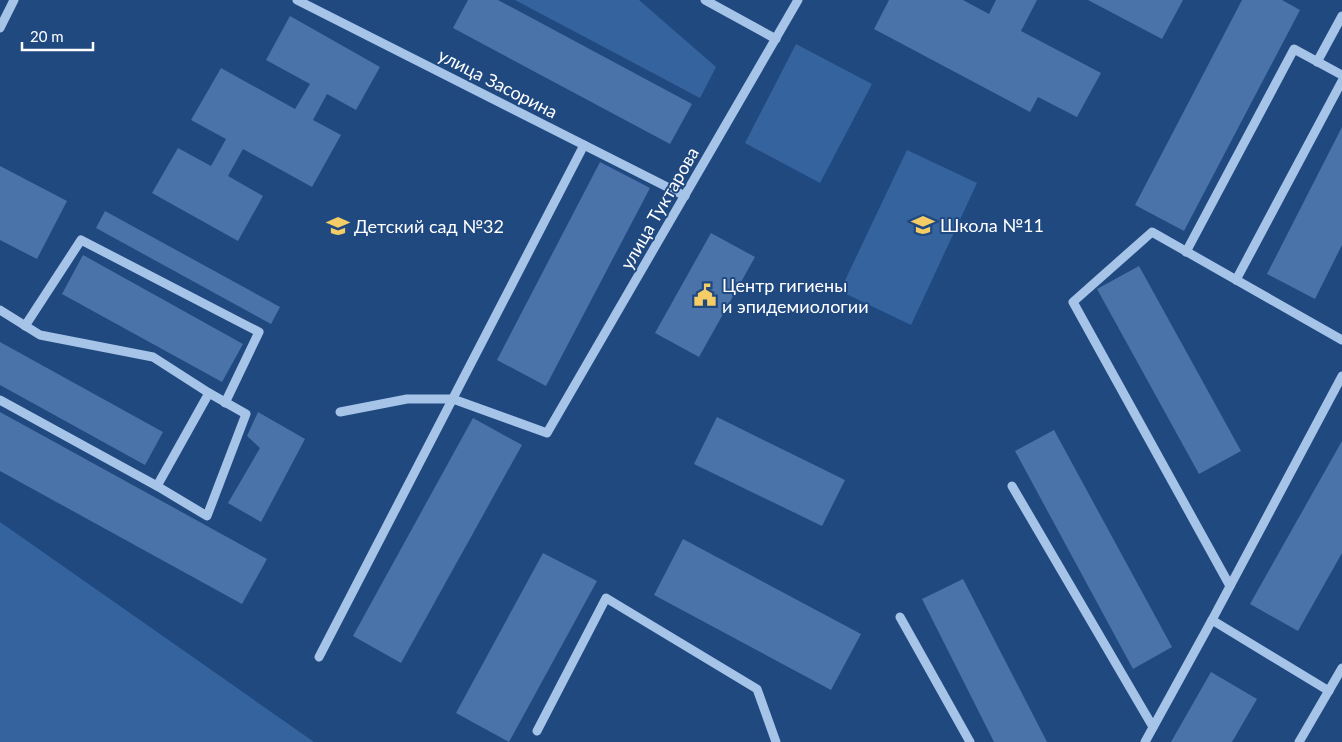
<svg xmlns="http://www.w3.org/2000/svg" width="1342" height="742" font-family="Lato,sans-serif">
<rect width="100%" height="100%" fill="#204980"/>
<g fill="#34639e">
<polygon points="515,0 639,0 716,67 700,98"/>
<polygon points="796,44 872,84 820,183 745,143"/>
<polygon points="907,150 977,183 911,325 840,291"/>
<polygon points="0,522 314,742 0,742"/>
</g>
<g fill="#4973a9">
<polygon points="468,0 498,0 692,104 670,144 453,28"/>
<polygon points="889,0 963,0 989,14 996,0 1037,0 1021,31 1101,73 1077,117 1038,97 1030,112 874,29"/>
<polygon points="1088,0 1183,0 1162,39"/>
<polygon points="1242,0 1282,0 1300,10 1184,231 1135,205"/>
<polygon points="290,16 380,67 356,110 327,94 313,120 341,135 312,187 243,149 228,176 263,196 238,241 152,193 178,148 211,166 226,139 191,120 221,68 295,109 310,84 266,60"/>
<polygon points="1342,127 1342,245 1315,299 1267,274"/>
<polygon points="600,162 650,188 546,386 497,360"/>
<polygon points="0,166 67,201 37,259 0,240"/>
<polygon points="105,211 280,307 271,324 96,228"/>
<polygon points="711,233 755,257 699,357 655,333"/>
<polygon points="83,255 243,344 222,382 62,294"/>
<polygon points="1139,266 1241,451 1199,474 1097,289"/>
<polygon points="0,342 163,432 145,465 0,385"/>
<polygon points="0,412 267,559 242,604 0,471"/>
<polygon points="258,412 305,439 261,522 228,503 260,448 247,436"/>
<polygon points="717,417 845,480 822,526 694,464"/>
<polygon points="473,418 522,445 401,663 353,636"/>
<polygon points="1054,430 1172,647 1133,669 1015,451"/>
<polygon points="1342,441 1342,553 1298,631 1250,604"/>
<polygon points="683,539 861,634 831,690 654,595"/>
<polygon points="543,553 597,581 509,742 456,713"/>
<polygon points="963,579 1047,742 994,742 922,599"/>
<polygon points="1211,672 1257,699 1232,742 1171,742"/>
</g>
<g fill="none" stroke-linecap="round" stroke-linejoin="round">
<g stroke="#a6c3e8" stroke-width="9">
<polyline points="297,0 685,196"/>
<polyline points="705,0 776,39"/>
<polyline points="0,28 14,0"/>
<polyline points="1317,62 1342,16"/>
<polyline points="1186,252 1294,49 1342,75"/>
<polyline points="1236,280 1342,81"/>
<polyline points="0,310 40,335 153,357 209,393 157,486 0,400"/>
<polyline points="25,326 81,240 259,332 225,403"/>
<polyline points="340,412 407,399 453,399 547,433 798,0"/>
<polyline points="157,486 207,516 246,414 209,393"/>
<polyline points="1012,486 1153,727"/>
<polyline points="1230,586 1073,302 1152,232 1342,340"/>
<polyline points="900,617 970,742"/>
<polyline points="1212,620 1342,376"/>
<polyline points="319,657 584,145"/>
<polyline points="537,731 606,598 757,689 776,742"/>
<polyline points="1145,742 1212,620 1329,691"/>
<polyline points="1299,742 1342,668"/>
</g>
</g>
<defs>
<symbol id="school-bare" viewBox="-9 -9 18 18"><path d="M0-5L7-2L0 1L-7-2ZM-4 1L0 2.5L4 1V4Q0 6-4 4Z" fill="#f5cd67" stroke="#204980" stroke-width="2.5" paint-order="stroke"/></symbol>
<symbol id="civic-bare" viewBox="-9 -9 18 18"><path d="M-.6-6.5H3V-4.5H.6V-3L4-1V1h2V6H-6V1h2V-1L-.6-3ZM-1.2 2.5V6h2.4V2.5Z" fill="#f5cd67" stroke="#204980" stroke-width="2.5" paint-order="stroke"/></symbol>
</defs>
<g fill-rule="evenodd">
<use href="#school-bare" x="907" y="209" width="32" height="32"/>
<use href="#school-bare" x="322" y="210" width="32" height="32"/>
<use href="#civic-bare" x="689" y="279" width="32" height="32"/>
</g>
<g text-anchor="middle" dominant-baseline="central" stroke-width="4" stroke-linejoin="round" paint-order="stroke">
<g font-size="18" fill="#fff" stroke="#204980">
<text transform="translate(498 83) rotate(27)">улица Засорина</text>
<text transform="translate(659 208) rotate(-60)">улица Туктарова</text>
</g>
<g font-size="18" fill="#fff" stroke="#204980" text-anchor="start">
<text x="940" y="225">Школа №11</text>
<text x="354" y="226">Детский сад №32</text>
<text x="722" y="285">Центр гигиены<tspan x="722" dy="21">и эпидемиологии</tspan></text>
</g>
</g>
<path d="M22 42v8h71v-8" fill="none" stroke="#ffffff" stroke-width="2.5"/>
<text x="30" y="42" font-size="15" fill="#ffffff" stroke="#204980" stroke-width="4" paint-order="stroke">20 m</text>
</svg>
